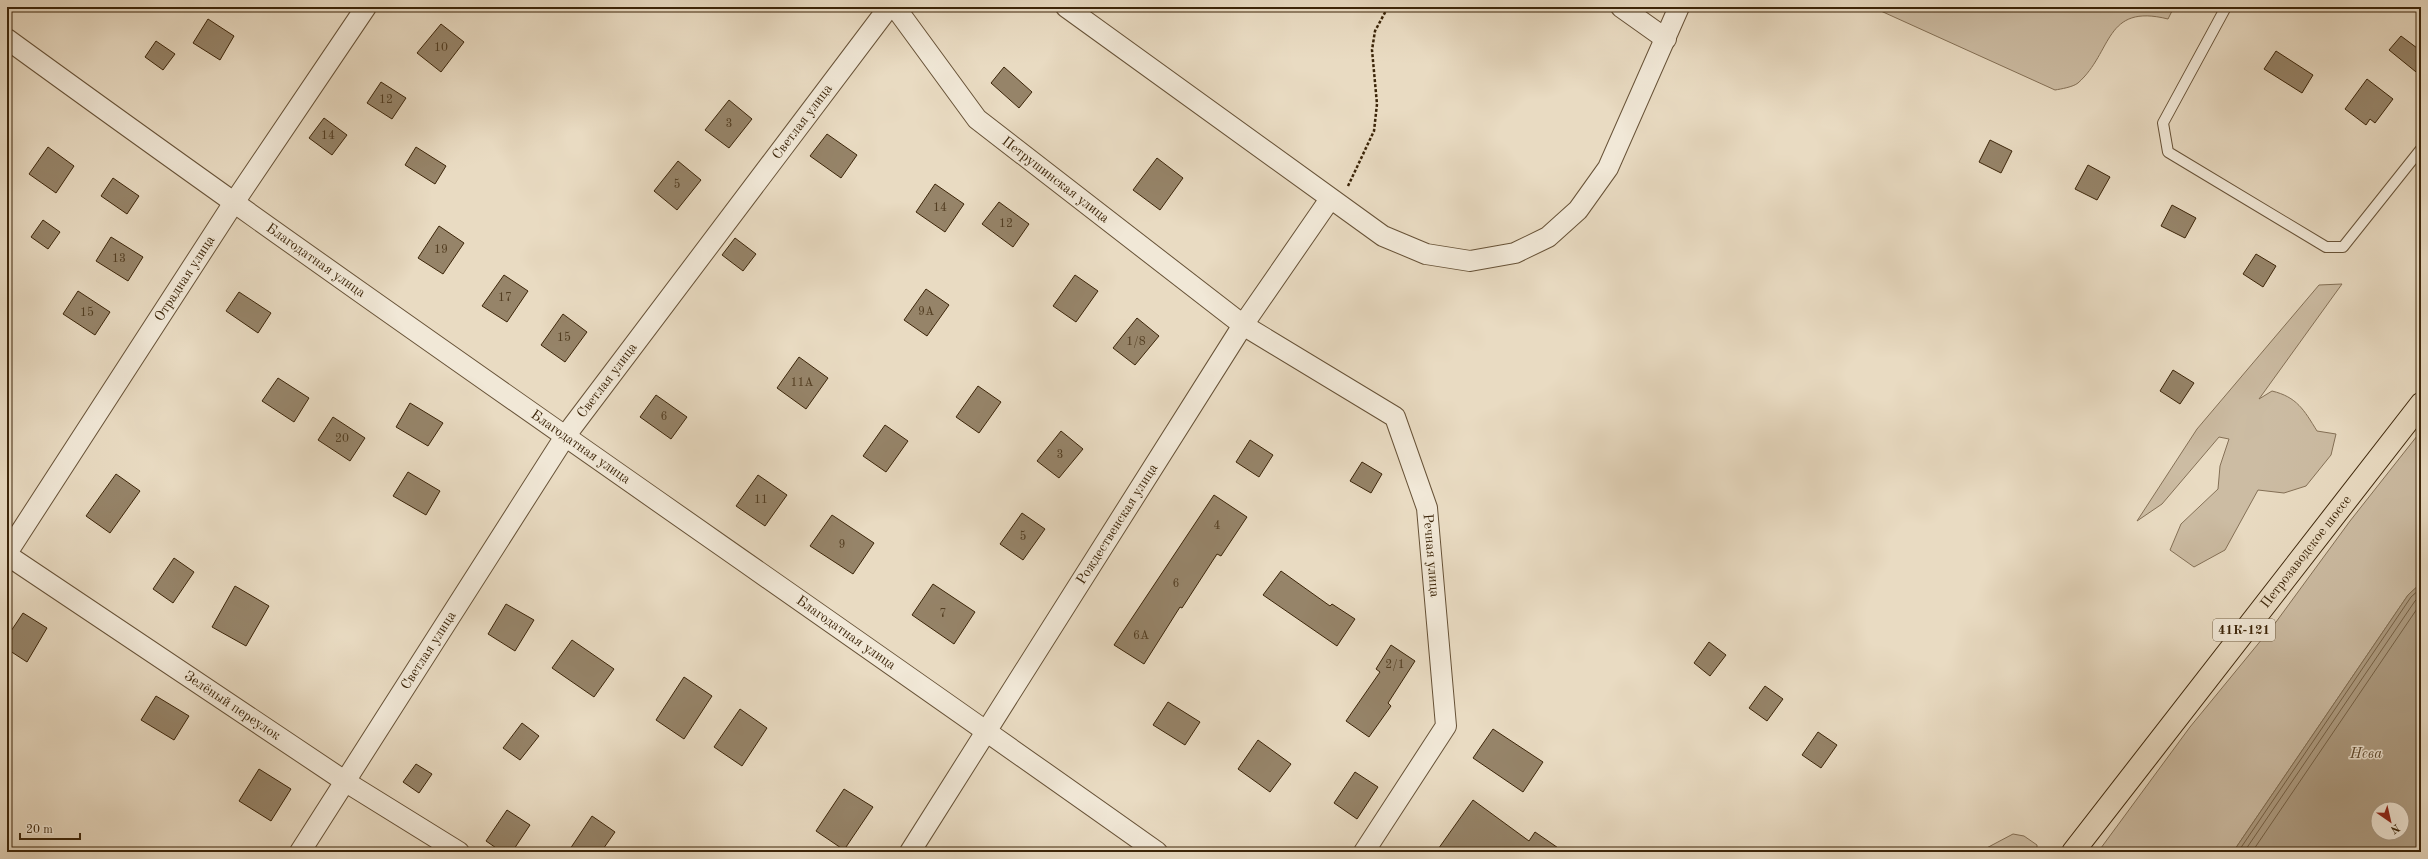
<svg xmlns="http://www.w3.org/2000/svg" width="2428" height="859" font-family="'Old Standard TT',serif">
<rect width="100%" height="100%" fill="#e9dbc2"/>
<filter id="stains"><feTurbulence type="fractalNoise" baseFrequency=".005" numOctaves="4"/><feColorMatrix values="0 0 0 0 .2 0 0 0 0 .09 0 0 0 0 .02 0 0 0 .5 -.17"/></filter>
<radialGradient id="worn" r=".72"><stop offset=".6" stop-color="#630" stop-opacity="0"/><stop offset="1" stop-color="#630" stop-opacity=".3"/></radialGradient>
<g fill="#ccbca3" stroke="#847056">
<path d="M 1872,7 L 2174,7 L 2168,19 C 2104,3 2113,52 2078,83 C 2073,87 2061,89 2055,90 Z"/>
<path d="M 2342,284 L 2259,399 L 2272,391 C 2297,397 2304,410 2317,431 L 2336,434 L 2331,455 L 2306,486 L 2284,493 L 2258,490 L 2225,550 L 2194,567 L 2170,550 L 2181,524 L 2218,489 L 2220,466 L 2229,439 L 2219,437 L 2162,504 L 2137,521 L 2197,429 L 2319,285 Z"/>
<polygon points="2421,431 2421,583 2408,595 2233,852 2098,852 2190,727 2276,622 2350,521"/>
<polygon points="2013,834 2024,836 2037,845 2037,852 1979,852"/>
</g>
<path fill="#ae9d83" stroke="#806d52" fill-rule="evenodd" d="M 2421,583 L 2421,852 L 2233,852 L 2408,595 ZM 2378,809 L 2402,809 L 2402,833 L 2378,833 Z"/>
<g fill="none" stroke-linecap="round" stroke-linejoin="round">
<g stroke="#756146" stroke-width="1">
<polyline points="2238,852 2411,597 2421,588"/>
<polyline points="2244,852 2415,601 2421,595"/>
<polyline points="2252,852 2421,603"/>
</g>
</g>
<g fill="#968469" stroke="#3c2509">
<polygon points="208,19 234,36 220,60 193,43"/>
<polygon points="441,24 464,42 441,72 417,53"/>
<polygon points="2401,36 2421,51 2421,76 2389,50"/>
<polygon points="156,41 175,54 163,70 145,57"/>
<polygon points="2276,51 2313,75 2302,93 2264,69"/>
<polygon points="1004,67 1032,92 1019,108 991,83"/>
<polygon points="2367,79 2393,99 2375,123 2370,119 2366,125 2345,109"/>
<polygon points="381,82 406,98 392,119 367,103"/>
<polygon points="729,100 752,119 729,148 705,130"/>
<polygon points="324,118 347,135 332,155 309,138"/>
<polygon points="827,134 857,155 841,178 810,156"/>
<polygon points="1990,140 2012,151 2001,173 1979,162"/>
<polygon points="48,147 74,166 56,193 29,174"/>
<polygon points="416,147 446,166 435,184 405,165"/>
<polygon points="1157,158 1183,178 1160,210 1133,190"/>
<polygon points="678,161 701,180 677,210 654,191"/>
<polygon points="2088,165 2110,177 2097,200 2075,189"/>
<polygon points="113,178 139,196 127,214 101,196"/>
<polygon points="935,184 964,204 945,232 916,212"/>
<polygon points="999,202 1029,224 1013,247 982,224"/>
<polygon points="2172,205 2196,218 2185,238 2161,226"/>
<polygon points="43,220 60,232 48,249 31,237"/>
<polygon points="439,226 464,243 443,274 418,258"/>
<polygon points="111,237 143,257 128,281 96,261"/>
<polygon points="735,238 756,254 743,271 722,255"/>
<polygon points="2256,254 2276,266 2263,287 2243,274"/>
<polygon points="504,275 528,291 507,322 482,306"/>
<polygon points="1075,275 1098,291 1076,322 1053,306"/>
<polygon points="926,289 949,305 927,336 904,320"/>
<polygon points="78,291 110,312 95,335 63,314"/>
<polygon points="239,292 271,313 258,333 226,311"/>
<polygon points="563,314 587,332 565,362 541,345"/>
<polygon points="1137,318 1159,336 1135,365 1113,348"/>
<polygon points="799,357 828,378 806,409 777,388"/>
<polygon points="2173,370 2194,383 2180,404 2160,391"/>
<polygon points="278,378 309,398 294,422 262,401"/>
<polygon points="978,386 1001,402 979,433 956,417"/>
<polygon points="656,395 687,417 671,439 640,417"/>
<polygon points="410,403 443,423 428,446 396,427"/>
<polygon points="333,417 365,438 350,461 318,440"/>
<polygon points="885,425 908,441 886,472 863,456"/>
<polygon points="1061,431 1083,449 1059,478 1037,461"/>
<polygon points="1250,440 1273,455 1259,477 1236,462"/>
<polygon points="1362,462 1382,474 1371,493 1350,481"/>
<polygon points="408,472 440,491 426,515 393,496"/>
<polygon points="116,474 140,491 110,533 86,516"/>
<polygon points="758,475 787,495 765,526 736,506"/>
<polygon points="1214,495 1247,517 1221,556 1217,554 1182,608 1180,607 1144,664 1114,645"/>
<polygon points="1022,513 1045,529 1023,560 1000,544"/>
<polygon points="832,515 874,543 853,574 810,546"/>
<polygon points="174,558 194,572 173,603 153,589"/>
<polygon points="1281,571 1330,606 1332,604 1355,619 1337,646 1263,595"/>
<polygon points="933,584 975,612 954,644 912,615"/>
<polygon points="235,586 269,606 246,646 212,627"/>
<polygon points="506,604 534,620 515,651 488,634"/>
<polygon points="23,613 47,628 27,662 7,649 7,637"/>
<polygon points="572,640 614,669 594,697 552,668"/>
<polygon points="1709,642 1726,655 1710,676 1694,663"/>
<polygon points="1391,645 1415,661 1388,703 1391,706 1369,737 1346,721 1380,672 1376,669"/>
<polygon points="684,677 712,696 684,739 656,720"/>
<polygon points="1765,686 1783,699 1767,721 1749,708"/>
<polygon points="156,696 189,716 174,740 141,720"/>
<polygon points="1168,702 1200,722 1185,745 1153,725"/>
<polygon points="740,709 767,728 742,766 714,747"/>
<polygon points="522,723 539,736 520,760 503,748"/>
<polygon points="1493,729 1543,762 1523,792 1473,758"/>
<polygon points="1818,732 1837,745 1821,768 1802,755"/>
<polygon points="1258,740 1291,764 1270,792 1238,769"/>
<polygon points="416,764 432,774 419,793 403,782"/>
<polygon points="259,769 291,789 271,821 239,801"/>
<polygon points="1355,772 1378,787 1357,819 1334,803"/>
<polygon points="844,789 873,807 844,850 816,831"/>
<polygon points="1473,800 1529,841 1535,832 1564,852 1436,852"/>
<polygon points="507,810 530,825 512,852 502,852 486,841"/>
<polygon points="592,816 615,832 601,852 568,852"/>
</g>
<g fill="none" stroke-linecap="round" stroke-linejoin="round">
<defs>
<polyline id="lane" points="2226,7 2163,123 2168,152 2326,247 2343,247 2421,149"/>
<g id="street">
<path id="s1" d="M 895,7 L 977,119 L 1243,325 L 1395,417 L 1427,508 L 1446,726 L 1364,852"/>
<polyline points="1066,7 1383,236 1426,254 1470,261 1515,253 1548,237 1578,210 1608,168 1679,7"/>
<polyline points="1621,7 1666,39"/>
<path id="s2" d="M 7,39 C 386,315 774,580 1157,852"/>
<path id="s3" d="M 7,553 L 233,204 L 366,7"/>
<path id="s4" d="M 7,555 L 346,782 L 459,852"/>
<path id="s5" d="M 300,852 L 566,435 L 889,7"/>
<path id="s6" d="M 910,852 L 1243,325 L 1330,199"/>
</g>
<g id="primary">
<path id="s7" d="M 2073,852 L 2421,404"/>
</g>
</defs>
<use href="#lane" stroke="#675237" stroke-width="12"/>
<use href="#street" stroke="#675237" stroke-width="22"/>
<use href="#primary" stroke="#3c2509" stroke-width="24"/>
<polyline stroke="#3c2509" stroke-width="2.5" stroke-dasharray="3 2" stroke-linecap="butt" points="1348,186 1374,131 1377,104 1372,50 1375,31 1388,7"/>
<use href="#lane" stroke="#f1e8d7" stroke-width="10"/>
<use href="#street" stroke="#f1e8d7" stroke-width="20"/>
<use href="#primary" stroke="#e9dbc2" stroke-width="22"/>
</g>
<g text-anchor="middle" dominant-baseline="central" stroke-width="3" stroke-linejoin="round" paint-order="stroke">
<g font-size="12" fill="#523d21">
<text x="441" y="48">10</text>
<text x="386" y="100">12</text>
<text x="729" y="124">3</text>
<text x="328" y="136">14</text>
<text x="677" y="185">5</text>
<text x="940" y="208">14</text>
<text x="1006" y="224">12</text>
<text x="441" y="250">19</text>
<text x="119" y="259">13</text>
<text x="505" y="298">17</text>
<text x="926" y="312">9А</text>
<text x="87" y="313">15</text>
<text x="564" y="338">15</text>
<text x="1136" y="342">1/8</text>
<text x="802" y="383">11А</text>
<text x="664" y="417">6</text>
<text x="342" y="439">20</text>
<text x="1060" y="455">3</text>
<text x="761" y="500">11</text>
<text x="1217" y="526">4</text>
<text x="1023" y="537">5</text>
<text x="842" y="545">9</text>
<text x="1176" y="584">6</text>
<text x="943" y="614">7</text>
<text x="1141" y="636">6А</text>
<text x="1395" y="665">2/1</text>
</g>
<rect fill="#f1e8d7" stroke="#726047" stroke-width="1" x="2213" y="619" width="62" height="22" rx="3"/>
<g font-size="13" font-weight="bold" fill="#3c2509">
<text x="2244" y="630">41К-121</text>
</g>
<g font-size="14" fill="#3c2509" stroke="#f1e8d7">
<text stroke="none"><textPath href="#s5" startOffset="887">Светлая улица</textPath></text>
<text stroke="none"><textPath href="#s1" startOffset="238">Петрушинская улица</textPath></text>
<text stroke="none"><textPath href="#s2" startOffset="380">Благодатная улица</textPath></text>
<text stroke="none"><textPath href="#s3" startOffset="327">Отрадная улица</textPath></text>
<text stroke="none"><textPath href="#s5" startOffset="563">Светлая улица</textPath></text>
<text stroke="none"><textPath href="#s2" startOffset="704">Благодатная улица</textPath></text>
<text stroke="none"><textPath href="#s6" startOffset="388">Рождественская улица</textPath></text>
<text stroke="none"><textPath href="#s7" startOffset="380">Петрозаводское шоссе</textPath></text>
<text stroke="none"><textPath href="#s1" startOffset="797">Речная улица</textPath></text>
<text stroke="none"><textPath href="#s2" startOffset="1028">Благодатная улица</textPath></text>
<text stroke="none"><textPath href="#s5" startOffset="239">Светлая улица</textPath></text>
<text stroke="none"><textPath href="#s4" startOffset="271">Зелёный переулок</textPath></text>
</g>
<g font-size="15" font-style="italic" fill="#5e492e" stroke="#f1e8d7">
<text x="2366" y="754">Нева</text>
</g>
</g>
<rect width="2428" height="859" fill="none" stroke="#e9dbc2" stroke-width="24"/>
<rect x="8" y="8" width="2412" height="843" fill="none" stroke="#3c2509" stroke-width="2"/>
<rect x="12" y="12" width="2404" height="835" fill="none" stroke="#3c2509"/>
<g transform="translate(2390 821) rotate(146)"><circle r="19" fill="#f1e8d7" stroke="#a99a85"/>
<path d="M0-3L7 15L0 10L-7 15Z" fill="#8f2418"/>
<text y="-6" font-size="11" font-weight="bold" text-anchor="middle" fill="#3c2509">N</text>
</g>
<path d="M20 833v6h60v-6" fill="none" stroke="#3c2509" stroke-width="2"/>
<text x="26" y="833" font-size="12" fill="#3c2509" stroke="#f1e8d7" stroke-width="3" paint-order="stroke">20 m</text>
<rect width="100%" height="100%" filter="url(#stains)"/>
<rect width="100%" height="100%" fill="url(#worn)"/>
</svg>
